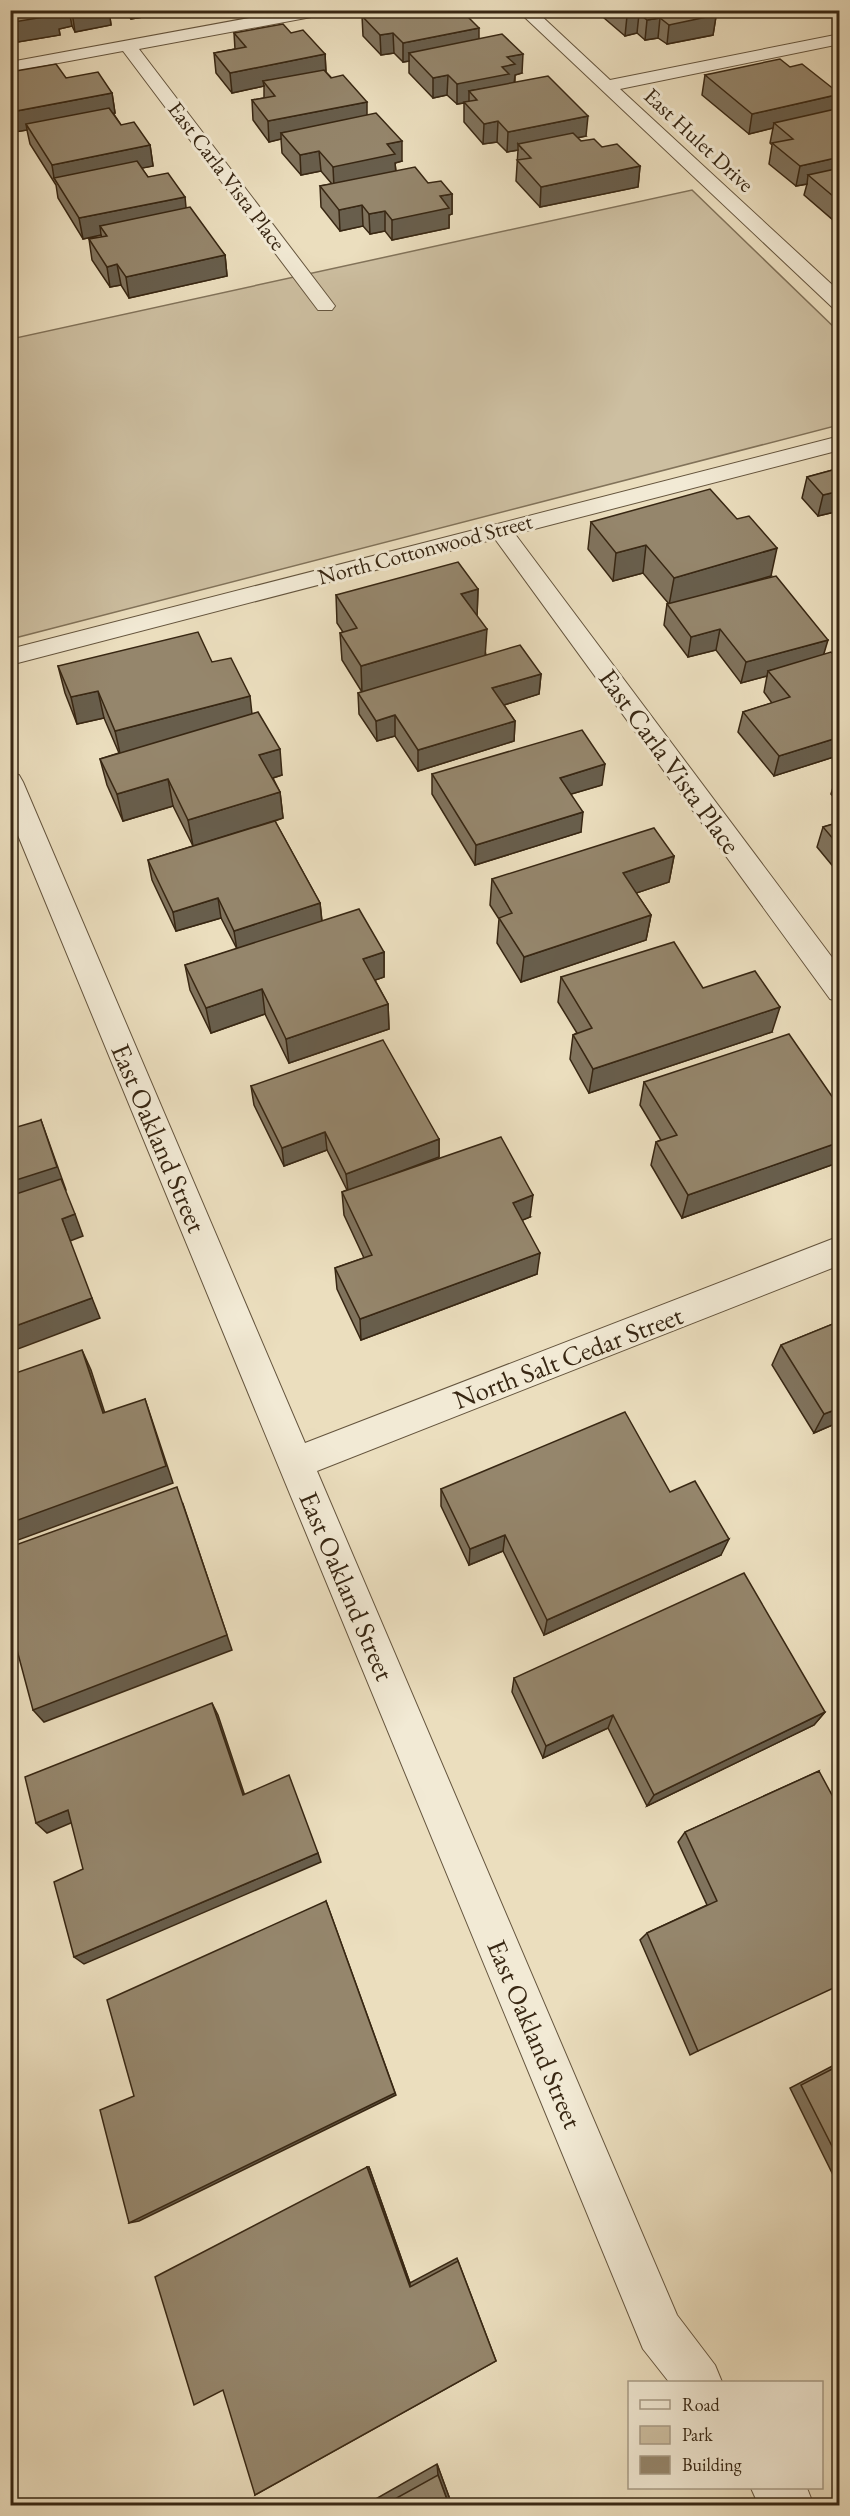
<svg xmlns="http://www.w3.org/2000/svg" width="850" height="2516" font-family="'EB Garamond',serif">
<rect width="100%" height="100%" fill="#ebdebe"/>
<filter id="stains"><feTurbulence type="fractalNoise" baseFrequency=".00333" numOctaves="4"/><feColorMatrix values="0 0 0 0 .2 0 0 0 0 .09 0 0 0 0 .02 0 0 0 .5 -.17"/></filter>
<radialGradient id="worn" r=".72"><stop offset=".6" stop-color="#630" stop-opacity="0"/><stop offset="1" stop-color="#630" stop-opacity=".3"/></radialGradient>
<polygon fill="#cdbfa1" stroke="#82735a" stroke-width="1.5" points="692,190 839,332 839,425 11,639 11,339"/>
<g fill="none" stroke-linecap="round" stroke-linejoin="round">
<defs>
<g id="street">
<polygon points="292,10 330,10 322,15 139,49 332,302 335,306 332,310 318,310 123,51 10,72 10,62"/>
<polygon points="517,10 535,10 610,80 840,34 840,44 620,89 840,292 840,310 833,308"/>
<polygon points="840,436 840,450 515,534 840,968 840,1002 830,999 495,539 10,665 10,649"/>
<polygon points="10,773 19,775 23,782 305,1443 840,1236 840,1265 317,1471 677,2315 715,2365 722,2382 669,2382 643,2349 10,816"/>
<polygon points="751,2488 807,2488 814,2506 759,2506"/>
</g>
</defs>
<use href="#street" stroke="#65553e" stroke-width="2"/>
<use href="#street" fill="#f2ead5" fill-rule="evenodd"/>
</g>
<g fill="#80735d" stroke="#382713" stroke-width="1.5">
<polygon points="10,10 109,10 111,25 75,32 72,26 59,29 60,35 18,42 10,31"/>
<polygon points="125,10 188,10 131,19"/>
<polygon points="368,10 461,10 479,39 522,73 515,75 515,83 586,136 577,138 581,141 602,147 640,166 638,187 540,207 516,181 518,150 507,152 497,142 483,144 464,122 464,103 457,104 447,95 433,98 409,73 409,61 403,62 394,53 381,55 363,36 362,16 368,15"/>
<polygon points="605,10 717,10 713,35 667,44 658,38 645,40 637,33 625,36 604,18"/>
<polygon points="789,10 830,10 797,17"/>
<polygon points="234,33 291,33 325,54 326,72 367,115 402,161 395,163 396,171 428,183 452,194 452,214 449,215 449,228 392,240 385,231 370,234 363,226 340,231 321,207 320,186 332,184 321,171 301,175 282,153 281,139 269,142 253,120 252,100 264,98 264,86 232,93 216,73 214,53 235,49"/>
<polygon points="790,67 840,93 837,109 840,108 840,226 804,195 807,184 796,186 769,164 772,145 770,143 773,128 749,134 702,95 705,75"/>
<polygon points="10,72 66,78 112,93 115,113 113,113 121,125 150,145 153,166 141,168 148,177 186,208 225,255 227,276 129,298 121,285 110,287 92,260 89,239 102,237 101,235 83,239 58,198 56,185 30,144 27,130 15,132 10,125"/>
<polygon points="840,468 840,517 835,512 818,516 802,498 807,477"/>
<polygon points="591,522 771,576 702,595 824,655 840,661 840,755 774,776 738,732 743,712 772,703 764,692 767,676 741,683 716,650 688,657 664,625 667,604 669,604 643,573 613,581 588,549"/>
<polygon points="478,589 477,616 486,655 541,674 539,694 504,705 515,721 514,741 418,771 395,736 377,741 359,714 358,693 362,692 342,660 340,633 343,632 337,623 336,595"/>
<polygon points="212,662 252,714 282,775 273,778 280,792 283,818 275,821 320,903 322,921 384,952 384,977 375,980 388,1004 389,1029 289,1063 265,1014 211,1033 190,990 185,965 237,949 221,918 176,931 152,880 148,860 193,846 173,806 123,821 107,785 100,759 119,753 104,718 77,724 65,693 58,666"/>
<polygon points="840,773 840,804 831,794 837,774"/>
<polygon points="432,774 602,785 571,794 581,832 475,865 432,794"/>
<polygon points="840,822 840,875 817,847 823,827"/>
<polygon points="674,856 669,882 636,893 651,915 646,940 521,982 497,943 499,919 490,905 492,879"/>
<polygon points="561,977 703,988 772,1032 589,1093 570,1059 573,1035 577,1033 558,1002"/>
<polygon points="644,1082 840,1108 840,1162 682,1218 651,1165 656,1142 661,1140 640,1105"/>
<polygon points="251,1086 439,1139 439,1157 369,1183 530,1217 522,1220 537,1274 361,1340 337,1289 335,1268 364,1258 344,1215 342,1192 347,1190 327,1150 284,1166 254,1105"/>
<polygon points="840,1321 840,1427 837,1423 814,1433 772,1365 781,1345"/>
<polygon points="441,1489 670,1492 721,1555 544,1635 503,1551 469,1565 441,1506"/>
<polygon points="514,1678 825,1712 814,1725 647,1806 608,1728 543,1758 512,1692"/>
<polygon points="819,1771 698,2051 690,2055 640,1940 647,1933 707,1905 678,1842 685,1832"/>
<polygon points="840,2062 840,2189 790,2088"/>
<polygon points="367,2167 369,2167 410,2283 457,2258 496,2361 255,2495"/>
<polygon points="437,2464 452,2505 365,2505"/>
</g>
<g fill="#685e4c" stroke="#382713" stroke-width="1.5">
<polygon points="53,10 69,10 72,26 59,29 60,35 18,42 14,22"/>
<polygon points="80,10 109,10 111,25 75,32 72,12"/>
<polygon points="130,10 188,10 131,19"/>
<polygon points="705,10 717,10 713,35 667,44 669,25"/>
<polygon points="798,10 830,10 797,17"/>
<polygon points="639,14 637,33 625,36 627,16"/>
<polygon points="660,18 658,38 645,40 647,20"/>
<polygon points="479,28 479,48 409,53 409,61 403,62 403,43"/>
<polygon points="393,33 394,53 381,55 380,35"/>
<polygon points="325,54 326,74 263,81 264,86 232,93 230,73"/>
<polygon points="523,54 522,73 515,75 514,84 469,91 469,102 457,104 457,84 502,67 507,57"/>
<polygon points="448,75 447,95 433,98 433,78"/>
<polygon points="112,93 115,113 29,129 26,124 27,130 15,132 11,112"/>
<polygon points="840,94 836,114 774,123 773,128 749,134 752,114"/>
<polygon points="367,102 367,123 281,133 281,139 269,142 268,121"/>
<polygon points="588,116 586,136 522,149 518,144 518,150 507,152 508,132"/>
<polygon points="498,121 497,142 483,144 484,124"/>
<polygon points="402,141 402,161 395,163 396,174 334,187 333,167 387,144"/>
<polygon points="150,145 153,166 59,185 54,178 52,165"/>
<polygon points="319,151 321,171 301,175 300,155"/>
<polygon points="840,157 840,176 808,175 807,184 796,186 800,166"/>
<polygon points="640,166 638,187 540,207 541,187"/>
<polygon points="452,194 452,214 449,215 449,228 392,240 392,220 440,196"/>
<polygon points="185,197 187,217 100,226 101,235 83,239 79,218"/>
<polygon points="362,205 363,226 340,231 339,210"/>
<polygon points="385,211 385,231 370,234 369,214"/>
<polygon points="225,255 227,276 129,298 126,277"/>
<polygon points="117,264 121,285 110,287 107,267"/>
<polygon points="840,491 835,512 818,516 823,495"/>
<polygon points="646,545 643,573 613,581 616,553"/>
<polygon points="777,548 771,576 669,605 674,578"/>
<polygon points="478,589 477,617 461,594"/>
<polygon points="487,629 485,657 362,693 361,666"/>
<polygon points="720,629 716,650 688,657 691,637"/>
<polygon points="828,640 822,660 768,671 767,676 741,683 746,662"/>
<polygon points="541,674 539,694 491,709 492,688"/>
<polygon points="98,691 104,718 77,724 71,697"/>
<polygon points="250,696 253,723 121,758 115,731"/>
<polygon points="395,715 395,736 377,741 376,721"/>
<polygon points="515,721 514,741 418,771 418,750"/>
<polygon points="840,737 840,755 774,776 779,756"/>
<polygon points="280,749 282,775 263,781 259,755"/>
<polygon points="605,764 602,785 558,798 560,778"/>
<polygon points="168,779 173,806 123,821 117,794"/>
<polygon points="280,792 283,818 193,846 188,820"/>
<polygon points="583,812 581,832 475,865 476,845"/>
<polygon points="674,856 669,882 619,899 623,873"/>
<polygon points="218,898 221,918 176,931 173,912"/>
<polygon points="320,903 322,923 237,950 234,931"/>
<polygon points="651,915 646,940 521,982 524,957"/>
<polygon points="384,952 384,977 364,984 363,959"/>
<polygon points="262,989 265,1014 211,1033 206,1008"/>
<polygon points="388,1004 389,1029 289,1063 286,1039"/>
<polygon points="780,1007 772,1032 589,1093 593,1069"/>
<polygon points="10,1033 17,1051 10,1053"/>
<polygon points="41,1120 66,1190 10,1208 10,1182"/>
<polygon points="325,1132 327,1150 284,1166 282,1148"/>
<polygon points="439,1139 439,1157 348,1191 346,1174"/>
<polygon points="840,1142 840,1162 682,1218 688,1195"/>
<polygon points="533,1195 530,1217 511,1225 513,1203"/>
<polygon points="75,1214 83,1236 70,1241 62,1219"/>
<polygon points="540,1253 537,1274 361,1340 360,1319"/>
<polygon points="92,1298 100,1318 10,1352 10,1328"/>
<polygon points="82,1350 91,1370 111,1432 103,1413"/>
<polygon points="145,1399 173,1483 10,1543 10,1523"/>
<polygon points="840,1408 840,1419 837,1423 814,1433 824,1414"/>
<polygon points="183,1504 232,1650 44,1722 33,1710"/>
<polygon points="505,1535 503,1551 469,1565 470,1549"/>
<polygon points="729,1539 721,1555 544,1635 547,1620"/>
<polygon points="13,1635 24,1649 10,1654 10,1636"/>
<polygon points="212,1703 218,1715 248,1805 243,1795"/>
<polygon points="825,1712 814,1725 647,1806 654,1795"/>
<polygon points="613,1715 608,1728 543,1758 546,1746"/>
<polygon points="68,1810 78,1820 47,1833 36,1823"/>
<polygon points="318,1853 321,1862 84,1964 74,1957"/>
<polygon points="326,1901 396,2095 139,2221 129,2223"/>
<polygon points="367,2167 369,2167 410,2283 410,2287"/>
<polygon points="437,2464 452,2505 449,2505 438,2475"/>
</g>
<g fill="#95866c" stroke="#382713" stroke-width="1.5">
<polygon points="10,10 53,10 56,15 14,22 10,17"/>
<polygon points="371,10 461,10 479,28 403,43 393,33 380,35 362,16 375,14"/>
<polygon points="620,10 710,10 716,15 669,25 660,18 647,20 639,14 627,16"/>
<polygon points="283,24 291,33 303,30 325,54 230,73 214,53 246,47 234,33"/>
<polygon points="502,34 523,54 507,57 515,64 502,67 509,74 457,84 448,75 433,78 409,53"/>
<polygon points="780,59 790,67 802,64 840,94 752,114 705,75"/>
<polygon points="56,64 66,78 98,72 112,93 11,112 10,72"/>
<polygon points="324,70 331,78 343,75 367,102 268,121 252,100 275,96 263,81"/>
<polygon points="548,76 588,116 508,132 498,121 484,124 464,102 477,100 469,91"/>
<polygon points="109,108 121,125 134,122 150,145 52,165 26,124"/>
<polygon points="840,108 840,157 800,166 772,143 793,139 774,123"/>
<polygon points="376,113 402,141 387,144 395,154 333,167 319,151 300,155 281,133"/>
<polygon points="573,133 581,141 594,139 602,147 617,144 640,166 541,187 517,160 531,158 518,144"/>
<polygon points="137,161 148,177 168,173 185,197 79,218 54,178"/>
<polygon points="415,167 428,183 441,181 452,194 440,196 449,208 392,220 385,211 369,214 362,205 339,210 320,186"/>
<polygon points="840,168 840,202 808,175"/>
<polygon points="190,207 225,255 126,277 117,264 107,267 89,239 107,236 100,226"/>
<polygon points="840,468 840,491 823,495 807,477"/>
<polygon points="710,489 737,519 749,516 777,548 674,578 646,545 616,553 591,522"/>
<polygon points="458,562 478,589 461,594 487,629 361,666 340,633 357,628 336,595"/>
<polygon points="776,576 828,640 746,662 720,629 691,637 667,604"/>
<polygon points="198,632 212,662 231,658 250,696 115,731 98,691 71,697 58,666"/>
<polygon points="520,645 541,674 492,688 515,721 418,750 395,715 376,721 358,693"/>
<polygon points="831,652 840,661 840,737 779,756 743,712 790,697 768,671"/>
<polygon points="258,712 280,749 259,755 280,792 188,820 168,779 117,794 100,759"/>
<polygon points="582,730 605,764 560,778 583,812 476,845 432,774"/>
<polygon points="275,821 320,903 234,931 218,898 173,912 148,860"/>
<polygon points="840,822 840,847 823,827"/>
<polygon points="654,828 674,856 623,873 651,915 524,957 499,918 512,913 492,879"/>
<polygon points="359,909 384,952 363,959 388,1004 286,1039 262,989 206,1008 185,965"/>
<polygon points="674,942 703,988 755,971 780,1007 593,1069 573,1035 592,1028 561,977"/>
<polygon points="789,1034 840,1108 840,1142 688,1195 656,1142 677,1135 644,1082"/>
<polygon points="383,1040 439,1139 346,1174 325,1132 282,1148 251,1086"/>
<polygon points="41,1120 57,1167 10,1182 10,1129"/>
<polygon points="501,1137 533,1195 513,1203 540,1253 360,1319 335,1268 372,1255 342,1192"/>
<polygon points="61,1179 75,1214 62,1219 92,1298 10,1328 10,1196"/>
<polygon points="840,1321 840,1408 824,1414 781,1345"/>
<polygon points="82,1350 103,1413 145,1399 166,1466 10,1523 10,1375"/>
<polygon points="625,1412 670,1492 695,1481 729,1539 547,1620 505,1535 470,1549 441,1489"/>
<polygon points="177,1487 227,1635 33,1710 13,1635 10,1636 10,1547"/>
<polygon points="744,1573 825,1712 654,1795 613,1715 546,1746 514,1678"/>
<polygon points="212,1703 243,1795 289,1775 318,1853 74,1957 54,1882 83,1869 68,1810 36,1823 25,1777"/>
<polygon points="819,1771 840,1810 840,1985 698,2051 647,1933 717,1901 685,1832"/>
<polygon points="326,1901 395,2093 129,2223 100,2110 134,2096 107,2000"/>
<polygon points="840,2065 840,2162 801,2085"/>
<polygon points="367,2167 410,2287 458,2261 496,2361 255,2495 223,2390 194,2405 155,2277"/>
<polygon points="438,2475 449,2505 384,2505"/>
</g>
<g text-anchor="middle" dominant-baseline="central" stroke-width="6" stroke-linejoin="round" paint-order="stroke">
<g font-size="22" fill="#382713" stroke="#f2ead5">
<text transform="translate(699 140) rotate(43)">East Hulet Drive</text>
<text transform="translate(227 176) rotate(53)">East Carla Vista Place</text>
<text transform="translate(425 549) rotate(-15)">North Cottonwood Street</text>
</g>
<g font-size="27" fill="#382713" stroke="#f2ead5">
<text transform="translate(670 761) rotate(54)">East Carla Vista Place</text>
<text transform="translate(159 1138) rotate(67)">East Oakland Street</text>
<text transform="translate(568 1357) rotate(-21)">North Salt Cedar Street</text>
<text transform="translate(347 1586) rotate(67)">East Oakland Street</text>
<text transform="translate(535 2034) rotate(67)">East Oakland Street</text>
</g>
</g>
<rect width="850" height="2516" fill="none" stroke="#ebdebe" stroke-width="36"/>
<rect x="12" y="12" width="826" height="2492" fill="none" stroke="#382713" stroke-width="3"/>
<rect x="18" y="18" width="814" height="2480" fill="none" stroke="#382713" stroke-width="1.5"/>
<rect x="628" y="2381" width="195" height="108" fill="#f2ead5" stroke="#a89c87" stroke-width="1.5"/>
<rect x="640" y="2400" width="30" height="9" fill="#f2ead5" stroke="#a89c87" stroke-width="1.5"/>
<text x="682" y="2411" font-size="18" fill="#382713">Road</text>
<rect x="640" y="2426" width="30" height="18" fill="#cdbfa1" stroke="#a89c87" stroke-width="1.5"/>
<text x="682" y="2441" font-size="18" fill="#382713">Park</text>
<rect x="640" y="2456" width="30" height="18" fill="#95866c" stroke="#a89c87" stroke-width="1.5"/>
<text x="682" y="2471" font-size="18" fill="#382713">Building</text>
<rect width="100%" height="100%" filter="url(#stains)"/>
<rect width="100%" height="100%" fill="url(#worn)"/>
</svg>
